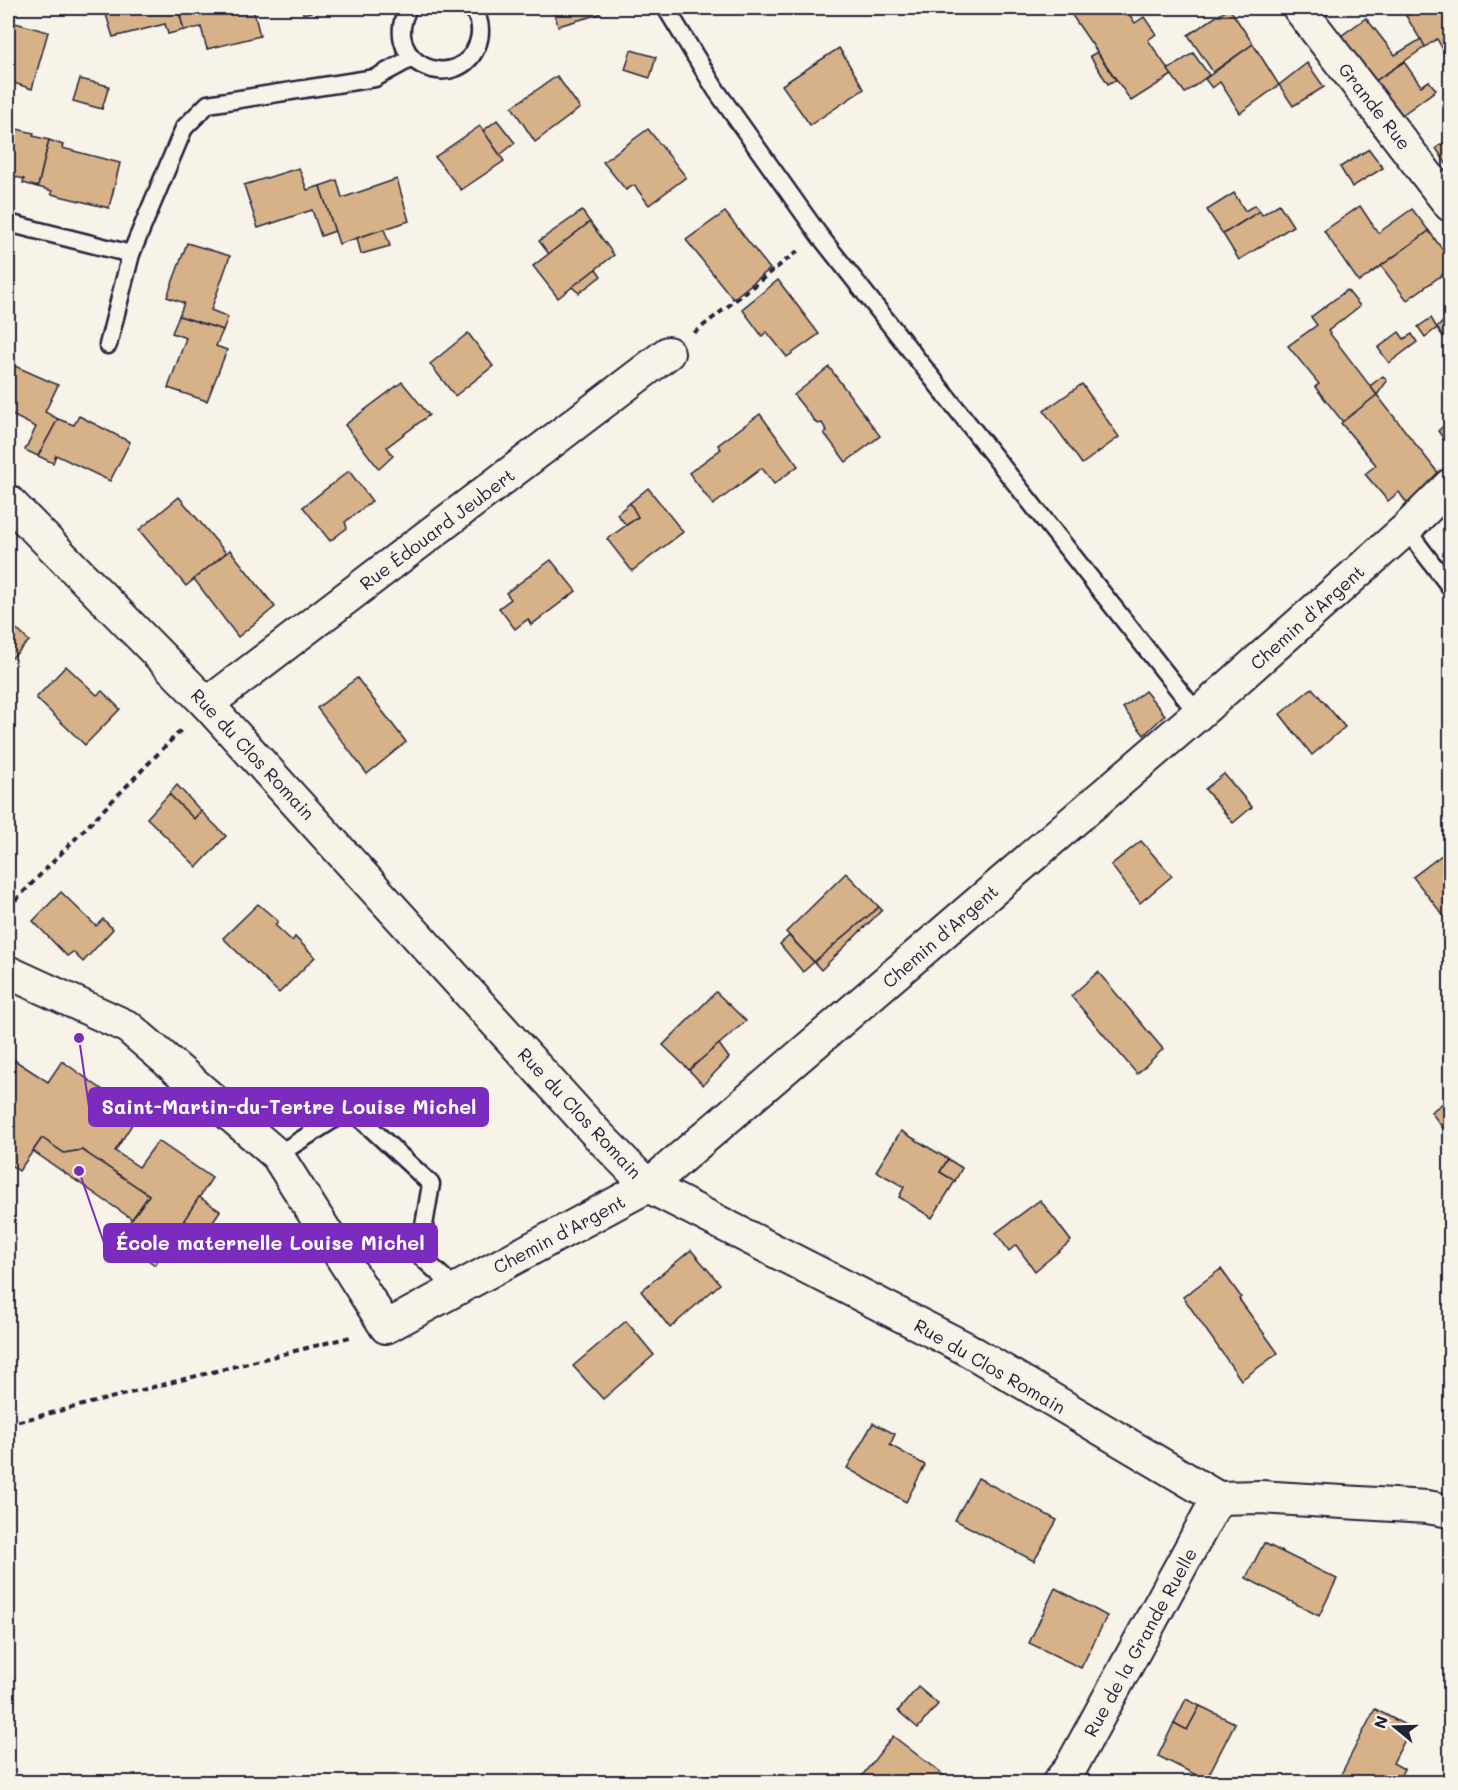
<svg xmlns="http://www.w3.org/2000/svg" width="1458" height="1790" font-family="Mali,sans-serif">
<rect width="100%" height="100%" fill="#f7f3e8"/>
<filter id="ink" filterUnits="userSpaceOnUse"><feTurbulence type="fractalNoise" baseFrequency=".0167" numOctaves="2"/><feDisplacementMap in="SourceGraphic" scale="12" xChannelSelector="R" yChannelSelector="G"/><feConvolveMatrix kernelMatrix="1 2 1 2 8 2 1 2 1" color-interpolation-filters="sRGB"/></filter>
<g filter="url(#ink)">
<g fill="#d7b289" stroke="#22223b" stroke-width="1.5">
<polygon points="104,8 178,8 184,30 168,34 165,24 113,37"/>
<polygon points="178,8 253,8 260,36 207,49 201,27 184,30"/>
<polygon points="302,8 326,8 303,14"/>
<polygon points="553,8 598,8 600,14 558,26"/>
<polygon points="1067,8 1125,8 1135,23 1144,17 1156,34 1148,40 1172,75 1131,101"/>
<polygon points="1229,8 1253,44 1213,72 1188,35"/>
<polygon points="1404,8 1419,8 1409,14"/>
<polygon points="1419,8 1450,8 1450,62 1437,39 1425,47 1406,16"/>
<polygon points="1366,18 1395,55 1421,39 1425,47 1368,86 1334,41"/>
<polygon points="8,21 48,32 32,89 8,81"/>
<polygon points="1253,44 1279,85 1240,113 1220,82 1212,88 1205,79"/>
<polygon points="839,48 864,89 810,125 782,85"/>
<polygon points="631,50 656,57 650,78 625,70"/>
<polygon points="1097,52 1116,80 1108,84 1090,56"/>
<polygon points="1193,53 1209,75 1185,93 1168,70"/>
<polygon points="1404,62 1421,86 1429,81 1436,90 1394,121 1368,86"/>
<polygon points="1307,63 1324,87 1293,106 1279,85"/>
<polygon points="557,76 580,108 535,142 512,107"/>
<polygon points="80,79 109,86 102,109 73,101"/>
<polygon points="497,120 515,143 500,155 483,131"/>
<polygon points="480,126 504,161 461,190 435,157"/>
<polygon points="8,127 34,133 33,136 49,140 38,187 23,183 24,179 8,175"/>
<polygon points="648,129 686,177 649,205 634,185 626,190 603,162"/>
<polygon points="1450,139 1450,170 1436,148"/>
<polygon points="49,140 63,145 62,148 120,163 109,208 51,194 52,191 38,187"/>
<polygon points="1369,149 1383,168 1352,187 1340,167"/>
<polygon points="299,168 307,190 320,186 335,231 321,236 312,210 258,228 244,185"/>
<polygon points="397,179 409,221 339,244 320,186 337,180 342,198"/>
<polygon points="1234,193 1245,211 1255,205 1260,211 1223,234 1207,210"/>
<polygon points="1279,204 1293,226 1239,260 1223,234 1260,211 1262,215"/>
<polygon points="1360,206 1378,233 1412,209 1429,231 1359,282 1324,231"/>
<polygon points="582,211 590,222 549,254 539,241"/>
<polygon points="725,212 770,269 733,299 686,240"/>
<polygon points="590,222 614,255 558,298 533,266"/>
<polygon points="384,229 390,246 361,254 357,238"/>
<polygon points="1429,231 1450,260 1450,269 1407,300 1381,266"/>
<polygon points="187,243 230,256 211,310 228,317 223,330 179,316 184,303 167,297"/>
<polygon points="596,269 601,276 579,293 572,287"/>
<polygon points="778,280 819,334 787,357 767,332 762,336 742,309"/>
<polygon points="1347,290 1360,306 1328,331 1377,395 1343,422 1315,387 1319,384 1288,346 1317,325 1311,317"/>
<polygon points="1450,314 1450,346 1437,328"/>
<polygon points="179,316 223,330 216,346 227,350 207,401 168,388 186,338 172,333"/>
<polygon points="1431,318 1437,328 1425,337 1418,327"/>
<polygon points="1399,332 1404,339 1412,334 1417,342 1389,363 1378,348"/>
<polygon points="468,333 493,366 455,396 430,364"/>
<polygon points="8,363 58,385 45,412 58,419 38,456 25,450 36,427 8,413"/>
<polygon points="829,367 880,436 846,462 824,433 827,431 822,423 817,424 794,395"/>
<polygon points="1383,376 1387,381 1377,395 1370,386"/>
<polygon points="402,382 429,415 387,447 393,456 379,469 345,425"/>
<polygon points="1082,384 1119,437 1082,464 1044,411"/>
<polygon points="1377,395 1442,478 1411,509 1399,492 1388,501 1365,474 1376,465 1341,423"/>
<polygon points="760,414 798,466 774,484 762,468 713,505 689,473 721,449 718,445"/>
<polygon points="79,416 130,442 110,481 56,455 53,463 38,456 58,419 74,425"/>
<polygon points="1450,419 1450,447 1438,431"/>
<polygon points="349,471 372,501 345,522 347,528 330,541 303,507"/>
<polygon points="648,488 683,532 632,571 607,539 638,517 630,503"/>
<polygon points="179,497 226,553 186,586 139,530"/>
<polygon points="630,503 638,517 626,525 617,514"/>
<polygon points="230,550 275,607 238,637 194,579"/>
<polygon points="551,560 576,591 531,625 528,619 515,629 499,608 511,599 506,593"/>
<polygon points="8,621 29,641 8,662"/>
<polygon points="66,666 97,695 102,691 120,709 85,745 36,698"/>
<polygon points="357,678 406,742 367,774 317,708"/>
<polygon points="1312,688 1345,727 1312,755 1280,714"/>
<polygon points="1145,691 1165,715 1144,735 1123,708"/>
<polygon points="1224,774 1252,807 1233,823 1205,789"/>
<polygon points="177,785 201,811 194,819 169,794"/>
<polygon points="169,794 194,819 201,811 226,836 197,867 147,818"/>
<polygon points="1141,841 1172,876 1140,903 1111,865"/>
<polygon points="1447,851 1450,856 1450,924 1413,877"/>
<polygon points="846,873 879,907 814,962 786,932"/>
<polygon points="61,892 96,926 103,919 113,929 83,962 73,952 67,956 33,921"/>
<polygon points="258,904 278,921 275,925 292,941 295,937 315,957 279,993 223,938"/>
<polygon points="879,907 882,910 821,970 814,962"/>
<polygon points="789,936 814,962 803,972 780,944"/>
<polygon points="1098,972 1163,1049 1137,1074 1071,996"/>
<polygon points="716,992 746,1021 689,1070 663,1045"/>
<polygon points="719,1044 729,1058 703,1085 689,1070"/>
<polygon points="8,1056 48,1082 62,1061 138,1115 115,1151 139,1167 158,1141 212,1178 155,1265 118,1238 149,1195 82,1150 64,1153 42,1138 19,1171 8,1163"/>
<polygon points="1450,1098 1450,1138 1431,1112"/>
<polygon points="901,1131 948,1159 940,1172 955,1181 932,1218 899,1197 904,1187 876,1171"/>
<polygon points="42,1138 64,1153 82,1150 149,1195 132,1219 33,1151"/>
<polygon points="948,1159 962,1168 955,1181 940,1172"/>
<polygon points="199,1197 220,1211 205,1233 184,1220"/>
<polygon points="1040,1200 1071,1241 1035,1271 1016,1245 1009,1251 996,1233"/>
<polygon points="691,1250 720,1284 670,1328 641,1291"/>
<polygon points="1221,1269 1241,1297 1239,1299 1278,1353 1241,1380 1183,1297"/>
<polygon points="626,1321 654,1355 603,1399 573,1366"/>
<polygon points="873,1423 895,1434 890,1445 925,1465 906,1502 847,1468"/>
<polygon points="978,1478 1057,1520 1034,1561 955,1520"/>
<polygon points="1264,1543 1337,1579 1319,1616 1246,1578"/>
<polygon points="1055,1588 1107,1616 1081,1668 1029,1643"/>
<polygon points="918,1687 938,1704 918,1728 898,1711"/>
<polygon points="1186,1699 1200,1706 1187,1730 1174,1723"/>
<polygon points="1200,1706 1235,1723 1206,1780 1158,1756 1174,1723 1187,1730"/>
<polygon points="1375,1709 1411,1728 1393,1763 1404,1769 1397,1782 1343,1782 1338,1780"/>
<polygon points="893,1736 952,1782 868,1782 861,1777"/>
</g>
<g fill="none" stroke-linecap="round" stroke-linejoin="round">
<defs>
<g id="service">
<path d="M 408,8 C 379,65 460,96 478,43 C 482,31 480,18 472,8"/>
<polyline points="666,8 716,90 819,235 1198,714"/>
<polyline points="8,223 131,254 184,128 208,104 375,78 412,58"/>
<polyline points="108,345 131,254"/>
<polyline points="1406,529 1450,587"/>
<polyline points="277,1155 350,1109 431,1184 419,1255 456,1289"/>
</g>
<g id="minor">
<polyline points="1299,8 1450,205"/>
<polyline points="8,501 207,704 597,1134 648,1186 965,1348 1218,1498 1260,1497 1427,1507 1450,1511"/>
<polyline points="207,704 668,353"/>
<polyline points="8,972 128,1027 277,1155 386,1327 648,1186 1198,714 1406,529 1450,485"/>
<polyline points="1059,1782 1070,1769 1218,1498"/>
</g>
</defs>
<use href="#service" stroke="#22223b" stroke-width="21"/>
<use href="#minor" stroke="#22223b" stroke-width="36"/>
<g stroke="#22223b" stroke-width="4" stroke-dasharray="6 4.5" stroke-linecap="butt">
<polyline points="694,333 799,250"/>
<polyline points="8,908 183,728"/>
<polyline points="8,1424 354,1336"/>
</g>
<use href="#service" stroke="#f7f3e8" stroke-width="16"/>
<use href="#minor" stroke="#f7f3e8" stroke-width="32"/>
</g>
</g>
<g text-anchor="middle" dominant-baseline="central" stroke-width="6" stroke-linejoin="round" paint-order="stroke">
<g font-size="18" fill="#22223b" stroke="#f7f3e8">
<text transform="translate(1375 106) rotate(52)">Grande Rue</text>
<text transform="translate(437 529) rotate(-37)">Rue Édouard Jeubert</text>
<text transform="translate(1307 617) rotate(-42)">Chemin d'Argent</text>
<text transform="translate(253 754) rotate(47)">Rue du Clos Romain</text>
<text transform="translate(940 936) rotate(-41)">Chemin d'Argent</text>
<text transform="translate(580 1113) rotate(47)">Rue du Clos Romain</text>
<text transform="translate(559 1234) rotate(-28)">Chemin d'Argent</text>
<text transform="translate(990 1366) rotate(30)">Rue du Clos Romain</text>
<text transform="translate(1140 1642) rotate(-61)">Rue de la Grande Ruelle</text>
</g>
</g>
<path fill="none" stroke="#7b2cbf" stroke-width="2" d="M79 1038L89 1107M79 1171L104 1243"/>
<g fill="#7b2cbf" stroke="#f7f3e8" stroke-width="2">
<circle cx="79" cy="1038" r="6"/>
<circle cx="79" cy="1171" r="6"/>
</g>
<g fill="#7b2cbf" stroke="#7b2cbf" stroke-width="2">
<rect x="89" y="1088" width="399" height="38" rx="6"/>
<rect x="104" y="1224" width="333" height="38" rx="6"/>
</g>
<g font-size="20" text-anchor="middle" font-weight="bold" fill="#fff">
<text x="289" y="1114">Saint-Martin-du-Tertre Louise Michel</text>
<text x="270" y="1250">École maternelle Louise Michel</text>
</g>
<rect width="1458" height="1790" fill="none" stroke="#f7f3e8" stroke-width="30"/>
<rect x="15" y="15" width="1428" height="1760" fill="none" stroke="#22223b" stroke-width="2" filter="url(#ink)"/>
<g transform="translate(1395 1727) rotate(289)" stroke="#f7f3e8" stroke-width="4.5" paint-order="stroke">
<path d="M0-4.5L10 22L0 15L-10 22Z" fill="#22223b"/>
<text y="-9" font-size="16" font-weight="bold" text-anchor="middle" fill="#22223b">N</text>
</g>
</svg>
